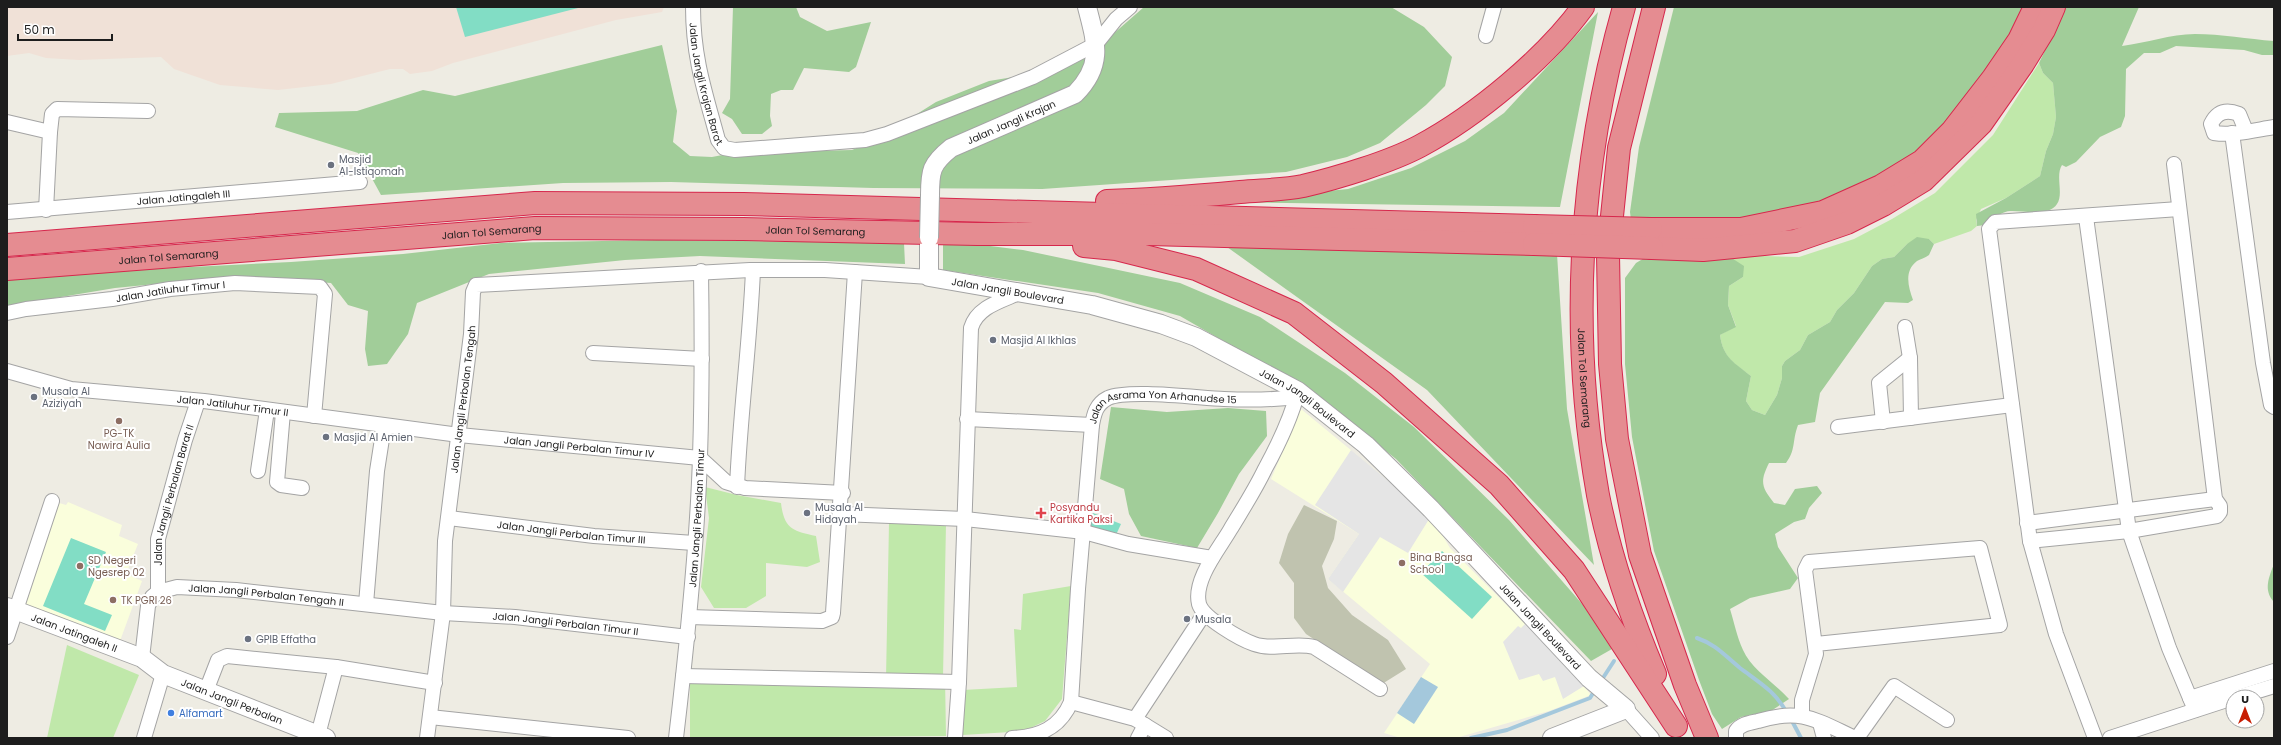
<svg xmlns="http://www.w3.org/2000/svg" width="2281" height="745" font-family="Poppins,sans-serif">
<rect width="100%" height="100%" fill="#eeece3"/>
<g fill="#fafedc">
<polygon points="1301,409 1431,516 1450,548 1564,663 1591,695 1549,711 1456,738 1401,738 1384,733 1430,664 1328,579 1359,534 1271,479"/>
<polygon points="56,502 66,505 68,502 122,525 119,536 138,544 126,574 142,581 120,641 21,604"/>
</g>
<polygon fill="#f0e1d7" points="7,7 664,7 662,12 616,20 453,63 432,71 410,74 403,69 390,69 331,84 278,90 220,85 174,69 161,57 79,60 46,58 29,53 7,56"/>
<polygon fill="#c0c3af" points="1304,505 1337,521 1334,539 1322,566 1328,588 1352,615 1388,640 1406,669 1382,684 1306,634 1294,618 1294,583 1279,563 1288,534"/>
<g fill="#c0e8aa">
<path d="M 2039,63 L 2043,73 L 2053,83 L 2056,117 L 2053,134 L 2046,151 L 2040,176 L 2006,198 L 1981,209 L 1976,220 L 1977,226 L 1971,231 L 1934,244 L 1929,239 L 1907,244 L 1894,257 L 1882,259 L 1872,266 L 1854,293 L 1837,310 L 1830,322 L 1808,335 L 1800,350 L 1785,361 L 1782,366 L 1782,378 L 1777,395 L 1765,415 L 1752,410 L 1746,401 L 1751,376 C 1734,363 1723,358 1720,335 L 1736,326 L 1728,305 L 1729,286 L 1743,277 L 1727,255 L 1799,257 L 1854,239 L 1892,219 L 1935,193 L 1993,135 Z"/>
<path d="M 705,487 L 737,495 L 781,503 C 784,529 793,531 816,536 L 820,562 L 807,567 L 766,563 L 766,596 L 746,608 L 714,608 L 701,587 L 709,518 Z"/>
<polygon points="889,523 946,524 943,677 945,677 946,736 690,738 690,680 886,678"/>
<polygon points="1071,586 1062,699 1045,721 1024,731 963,735 963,690 1017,687 1014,629 1021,630 1023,594"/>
<polygon points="67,645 139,675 113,738 47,738"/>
</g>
<g fill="#a1cd99">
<polygon points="733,7 796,7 800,17 827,31 871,22 856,67 849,72 804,68 793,90 781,90 771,94 770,116 772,126 762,134 742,134 732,119 722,113 730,99"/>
<polygon points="1144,7 1391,7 1424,27 1452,57 1445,86 1426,105 1380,143 1347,157 1286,172 1042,189 873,188 671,182 563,183 381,195 358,153 275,127 279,113 357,111 423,90 455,96 662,45 677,111 673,142 690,156 712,157 733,153 852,150 879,138 936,102 989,81 1044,72 1104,42"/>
<polygon points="1674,7 2028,7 1987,74 1918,155 1821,206 1740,223 1631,220 1630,212 1639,147"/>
<path d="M 2066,7 L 2139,7 L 2122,46 C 2147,43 2170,34 2195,34 C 2221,34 2248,39 2274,41 L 2274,55 L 2262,55 L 2244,50 L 2176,46 L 2160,53 L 2144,53 L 2126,69 L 2125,116 L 2121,127 L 2100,137 L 2076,162 L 2066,167 L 2062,165 C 2055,176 2064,194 2057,204 C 2049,217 2022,210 2010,211 C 1997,212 1989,226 1977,226 L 1976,214 L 2006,198 L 2040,176 L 2046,151 L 2053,134 L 2056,117 L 2053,83 L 2043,73 L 2039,63 Z"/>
<polygon points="1598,12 1560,207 1217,202 1348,189 1411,168 1465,141 1504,113"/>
<path d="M 1917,237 L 1929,239 L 1934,244 L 1929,255 C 1925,258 1920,259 1917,261 C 1904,271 1908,286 1913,300 L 1908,303 L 1885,302 L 1820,393 L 1815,422 L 1798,425 C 1792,441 1796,450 1786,463 L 1769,463 C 1760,481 1761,487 1774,503 L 1785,505 L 1795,489 L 1817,486 L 1822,493 L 1809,508 L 1805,519 L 1794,522 L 1775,534 L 1778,547 L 1798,578 L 1790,589 L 1750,598 L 1730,609 C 1734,622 1737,637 1743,650 C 1751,669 1776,684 1789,699 L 1771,711 L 1741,717 L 1722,729 L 1712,714 L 1699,680 L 1654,551 L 1632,437 L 1625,364 L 1625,278 L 1636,263 L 1646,257 L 1727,255 L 1744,266 L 1743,277 L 1729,286 L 1728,305 L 1736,327 L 1720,335 C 1723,358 1735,363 1751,376 L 1746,401 L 1752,410 L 1765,415 L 1777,395 L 1782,378 L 1782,366 L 1785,361 L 1800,350 L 1808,335 L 1830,322 L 1837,310 L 1854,293 L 1872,266 L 1882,259 L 1894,257 L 1907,244 Z"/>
<polygon points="657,240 904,243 905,264 700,256 625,260 489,274 417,303 408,334 387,364 368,366 365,349 368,311 348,305 331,283 236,276 115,288 7,306 7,279 112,271 291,262 403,254 501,243"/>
<polygon points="943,240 1023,250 1180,283 1260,317 1345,373 1414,427 1509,520 1583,605 1612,649 1591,661 1396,459 1328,405 1251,357 1180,316 1098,293 943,270"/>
<polygon points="1220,242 1557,254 1567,409 1594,565 1427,390"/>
<polygon points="1111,407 1167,412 1228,408 1266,411 1267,436 1239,474 1218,513 1197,548 1141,536 1129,514 1124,489 1100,479"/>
<path d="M 2274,564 L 2274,602 C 2263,590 2269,577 2274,564 Z"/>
</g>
<g fill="#82ddc5">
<polygon points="456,7 582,7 465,37"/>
<polygon points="1093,513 1121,524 1115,537 1088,527"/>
<polygon points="71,538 106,552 84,604 112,615 105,631 43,606"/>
<polygon points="1442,551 1492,597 1472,619 1421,573"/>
</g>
<g fill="#e5e5e5">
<polygon points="1351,450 1431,516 1408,553 1380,537 1343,592 1328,579 1359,534 1315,505"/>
<polygon points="1526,623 1564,663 1584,686 1563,699 1555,677 1543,681 1539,674 1519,680 1503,642 1518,626 1521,628"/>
</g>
<polygon fill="#a4c8dc" points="1421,677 1438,687 1414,724 1397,713"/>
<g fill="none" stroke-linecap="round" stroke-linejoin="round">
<g stroke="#a4c8dc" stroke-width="4">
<path d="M 1697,638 C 1717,645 1724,655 1740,668 C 1760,683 1775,691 1787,713"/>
<polyline points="1601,681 1614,661"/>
<polyline points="1791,719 1801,738"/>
<polyline points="1471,738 1507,730 1590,698 1595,690"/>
</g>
<defs>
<g id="minor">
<path id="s1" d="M 693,7 C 693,58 705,92 718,140 L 724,148 L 735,150 L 865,140 L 887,134 L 1033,77 L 1096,44 L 1116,19 L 1130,7"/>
<polyline points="1486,36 1494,7"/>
<polyline points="7,122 50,132 46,210"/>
<path d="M 2246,131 L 2239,114 C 2226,109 2217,112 2211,124 L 2214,133 C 2233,136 2255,130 2274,127"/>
<polyline points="50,132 52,114 57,109 148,111"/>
<polyline points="2232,133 2263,363 2271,405 2274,407"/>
<path id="s2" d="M 7,212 L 360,182"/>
<polyline points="2086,217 2129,531 2169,648 2195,710"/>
<path id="s3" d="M 7,313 L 26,309 L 112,299 L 170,289 L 235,283 L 320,287 L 325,294 L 314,416"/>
<polyline points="1905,327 1910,358 1911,418"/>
<polyline points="593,353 702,359"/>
<path id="s4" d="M 7,371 L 71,389 L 204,401 L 459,435 L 700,458"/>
<path d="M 1298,391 C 1292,415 1277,447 1265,469 C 1255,490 1242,510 1230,530 C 1219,549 1193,580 1199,604 C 1203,618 1240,639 1254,644 C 1273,651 1295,642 1314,647 L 1380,689"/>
<polyline points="283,412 277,482 281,485 302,488"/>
<polyline points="967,419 1092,425"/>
<polyline points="1883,422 1879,383 1910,358"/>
<polyline points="1838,427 2012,405"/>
<polyline points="700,458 726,482 745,488 843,493"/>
<polyline points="258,471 267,410"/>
<path d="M 737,487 C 740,414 750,343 753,270"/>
<polyline points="841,514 965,519 1084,532 1128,544 1212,558"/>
<path id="s5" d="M 449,518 L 594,536 L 694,543"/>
<polyline points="2027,523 2215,499"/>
<polyline points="2030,541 2129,531 2217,516 2220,512 2220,506 2215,499 2174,164"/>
<path id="s6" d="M 158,592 L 158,539 L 185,440 L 198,401"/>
<polyline points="366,604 377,471 384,426"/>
<polyline points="689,617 822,621 832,617 833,613 855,272"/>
<polyline points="7,637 52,501"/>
<path id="s7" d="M 142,658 L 148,606 L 152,597 L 158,592 L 177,587 L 236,590 L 443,613 L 515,617 L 688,637"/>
<polyline points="683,676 959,682"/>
<polyline points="206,691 218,660 227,656 336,667 435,683"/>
<polyline points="2238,697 2274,686"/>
<polyline points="2190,698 2274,671"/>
<polyline points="1071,702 1135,719 1166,738"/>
<polyline points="1626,709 1652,738"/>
<polyline points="1802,716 1802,700 1816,654 1805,570 1809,562 1980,548 2000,625 1816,644"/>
<polyline points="430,717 628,738"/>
<polyline points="1135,719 1204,614"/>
<polyline points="1820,723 1824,738"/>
<polyline points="318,735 336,667"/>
<polyline points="144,738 163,674"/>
<path id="s8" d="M 427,738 L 443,613 L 445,541 L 471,334 L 473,292 L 476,285 L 750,270 L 825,270 L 929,277"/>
<path id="s9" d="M 676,738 C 687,645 697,551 700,457 C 702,395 702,333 701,271"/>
<path d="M 955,738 L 959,682 L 971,328 C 977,307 1001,301 1019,293"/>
<path id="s10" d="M 1012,738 C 1039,737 1060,728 1071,702 L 1078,589 L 1092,425 C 1094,414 1096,404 1108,398 C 1129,389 1198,398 1224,399 C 1248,400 1272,400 1297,397"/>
<polyline points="1138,738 1145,725"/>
<path d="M 1736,738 L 1736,731 C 1741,724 1749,723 1758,721 C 1801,708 1816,720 1855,738"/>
<polyline points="1857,738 1894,686 1947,720"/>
<polyline points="2095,738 2056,634 2030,541 1989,229 1995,222 2179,209"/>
<polyline points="2110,738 2233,698"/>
</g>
<g id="tertiary">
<path id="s11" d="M 930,195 C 930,171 931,164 951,148 L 1075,94 C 1104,65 1096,42 1087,7"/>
<path id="s12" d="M 929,238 L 929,277 L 1092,305 L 1161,324 L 1196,337 L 1298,391 L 1366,445 L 1431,509 L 1589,678 L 1626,709 L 1552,738"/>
<path id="s13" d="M 7,607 L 142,658 L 163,674 L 326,738"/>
</g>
<g id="motorway">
<path id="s14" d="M 1624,7 C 1579,166 1569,332 1598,495 C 1610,556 1631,617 1655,674"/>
<polyline points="1654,7 1619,148 1608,255 1610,364 1617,439 1640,555 1685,685 1707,738"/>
<path d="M 1107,201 C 1152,200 1196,196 1240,192 C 1261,190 1283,190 1303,186 C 1337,178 1390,162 1420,146 C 1476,116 1546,58 1583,7"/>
<polyline points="1651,229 1741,229 1823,212 1881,186 1922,161 1952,131 1993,78 2019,40 2035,7"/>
<polyline points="7,245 535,203 743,204 1534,226"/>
<polyline points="1084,246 1116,249 1196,269 1294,313 1384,383 1499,485 1574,570 1676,726"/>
<polyline points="1652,248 1703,250 1795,241 1847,223 1883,205 1924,180 1981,124 2023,64 2044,30 2054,7"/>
<path id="s15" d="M 7,269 L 535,228 L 743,229 L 977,234 L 1148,234 L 1534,244"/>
</g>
</defs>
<use href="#minor" stroke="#a4a4a4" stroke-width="16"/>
<use href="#tertiary" stroke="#a4a4a4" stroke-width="20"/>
<use href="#motorway" stroke="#d6274c" stroke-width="24"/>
<use href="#minor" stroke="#fff" stroke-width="14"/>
<use href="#tertiary" stroke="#fff" stroke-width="18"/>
<use href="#motorway" stroke="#e58c91" stroke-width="22"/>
<defs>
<polyline id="tertiary-bridge" points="929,238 930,195"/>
<g id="motorway-bridge">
<polyline points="1534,226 1651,229"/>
<polyline points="1534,244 1652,248"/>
</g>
</defs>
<use href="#tertiary-bridge" stroke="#a4a4a4" stroke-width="20" stroke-linecap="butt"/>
<use href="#motorway-bridge" stroke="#d6274c" stroke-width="24" stroke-linecap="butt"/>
<use href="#tertiary-bridge" stroke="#fff" stroke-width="18"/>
<use href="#motorway-bridge" stroke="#e58c91" stroke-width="22"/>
</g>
<g fill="#6b7280" stroke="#fff" stroke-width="1.5">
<circle cx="331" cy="165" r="4"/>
<circle cx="993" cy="340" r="4"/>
<circle cx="34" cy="397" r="4"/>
<circle cx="326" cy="437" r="4"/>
<circle cx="807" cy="513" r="4"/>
<circle cx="1187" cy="619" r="4"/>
<circle cx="248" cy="639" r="4"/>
</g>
<g fill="#8d6e63" stroke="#fff" stroke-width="1.5">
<circle cx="119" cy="421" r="4"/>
<circle cx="1402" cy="563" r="4"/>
<circle cx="80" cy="566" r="4"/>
<circle cx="113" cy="600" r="4"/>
</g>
<path fill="#e0444e" stroke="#fff" stroke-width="1.5" d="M1039 507h4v4h4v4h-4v4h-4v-4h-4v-4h4z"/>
<circle fill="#3f7fe0" stroke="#fff" stroke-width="1.5" cx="171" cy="713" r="4"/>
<g text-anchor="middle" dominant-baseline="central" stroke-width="4" stroke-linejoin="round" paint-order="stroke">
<g font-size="10" fill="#1d1d1d" stroke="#fff">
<text stroke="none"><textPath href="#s1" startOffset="78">Jalan Jangli Krajan Barat</textPath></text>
<text stroke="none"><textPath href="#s11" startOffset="120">Jalan Jangli Krajan</textPath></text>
<text stroke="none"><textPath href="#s2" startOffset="177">Jalan Jatingaleh III</textPath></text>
<text stroke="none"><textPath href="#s15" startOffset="810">Jalan Tol Semarang</textPath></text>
<text stroke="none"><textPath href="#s15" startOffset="486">Jalan Tol Semarang</textPath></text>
<text stroke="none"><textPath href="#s15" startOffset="162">Jalan Tol Semarang</textPath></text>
<text stroke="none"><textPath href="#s3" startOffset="165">Jalan Jatiluhur Timur I</textPath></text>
<text stroke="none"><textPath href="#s12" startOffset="119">Jalan Jangli Boulevard</textPath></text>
<text stroke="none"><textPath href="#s14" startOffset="375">Jalan Tol Semarang</textPath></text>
<text stroke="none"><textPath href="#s8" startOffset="341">Jalan Jangli Perbalan Tengah</textPath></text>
<text stroke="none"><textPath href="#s12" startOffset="443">Jalan Jangli Boulevard</textPath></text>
<text stroke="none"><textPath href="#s4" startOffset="229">Jalan Jatiluhur Timur II</textPath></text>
<text stroke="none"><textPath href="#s10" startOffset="433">Jalan Asrama Yon Arhanudse 15</textPath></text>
<text stroke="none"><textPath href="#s4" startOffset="578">Jalan Jangli Perbalan Timur IV</textPath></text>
<text stroke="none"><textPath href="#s6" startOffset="99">Jalan Jangli Perbalan Barat II</textPath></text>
<text stroke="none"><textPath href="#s9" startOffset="221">Jalan Jangli Perbalan Timur</textPath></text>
<text stroke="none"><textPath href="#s5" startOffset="123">Jalan Jangli Perbalan Timur III</textPath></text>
<text stroke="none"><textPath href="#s7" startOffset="179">Jalan Jangli Perbalan Tengah II</textPath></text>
<text stroke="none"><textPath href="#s7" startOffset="480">Jalan Jangli Perbalan Timur II</textPath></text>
<text stroke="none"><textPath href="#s12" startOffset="767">Jalan Jangli Boulevard</textPath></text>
<text stroke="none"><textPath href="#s13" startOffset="72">Jalan Jatingaleh II</textPath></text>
<text stroke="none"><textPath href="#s13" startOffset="245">Jalan Jangli Perbalan</textPath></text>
</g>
<g font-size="10" fill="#5b616d" stroke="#fff" text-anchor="start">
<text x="339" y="159">Masjid<tspan x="339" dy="12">Al-Istiqomah</tspan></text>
<text x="1001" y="340">Masjid Al Ikhlas</text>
<text x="42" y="391">Musala Al<tspan x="42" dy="12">Aziziyah</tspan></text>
<text x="334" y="437">Masjid Al Amien</text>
<text x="815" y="507">Musala Al<tspan x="815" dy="12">Hidayah</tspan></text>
<text x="1195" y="619">Musala</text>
<text x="256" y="639">GPIB Effatha</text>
</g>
<g font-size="10" fill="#785e54" stroke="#fff" text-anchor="start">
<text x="119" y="433" text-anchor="middle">PG-TK<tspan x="119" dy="12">Nawira Aulia</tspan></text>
<text x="1410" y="557">Bina Bangsa<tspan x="1410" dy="12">School</tspan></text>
<text x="88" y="560">SD Negeri<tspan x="88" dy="12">Ngesrep 02</tspan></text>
<text x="121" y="600">TK PGRI 26</text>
</g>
<g font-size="10" fill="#be3a42" stroke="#fff" text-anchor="start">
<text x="1050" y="507">Posyandu<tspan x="1050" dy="12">Kartika Paksi</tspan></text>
</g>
<g font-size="10" fill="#366cbe" stroke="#fff" text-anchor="start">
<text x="179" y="713">Alfamart</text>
</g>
</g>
<rect width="2281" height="745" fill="none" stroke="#1d1d1d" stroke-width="16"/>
<g transform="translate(2245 709)"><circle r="19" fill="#ffffff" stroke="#a5a5a5"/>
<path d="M0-3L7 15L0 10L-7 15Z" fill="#c71d03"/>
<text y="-6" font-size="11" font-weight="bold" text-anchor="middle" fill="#1d1d1d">U</text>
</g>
<path d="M18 34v6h94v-6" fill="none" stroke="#1d1d1d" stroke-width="2"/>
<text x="24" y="34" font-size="12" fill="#1d1d1d" stroke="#ffffff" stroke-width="3" paint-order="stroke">50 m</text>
</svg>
